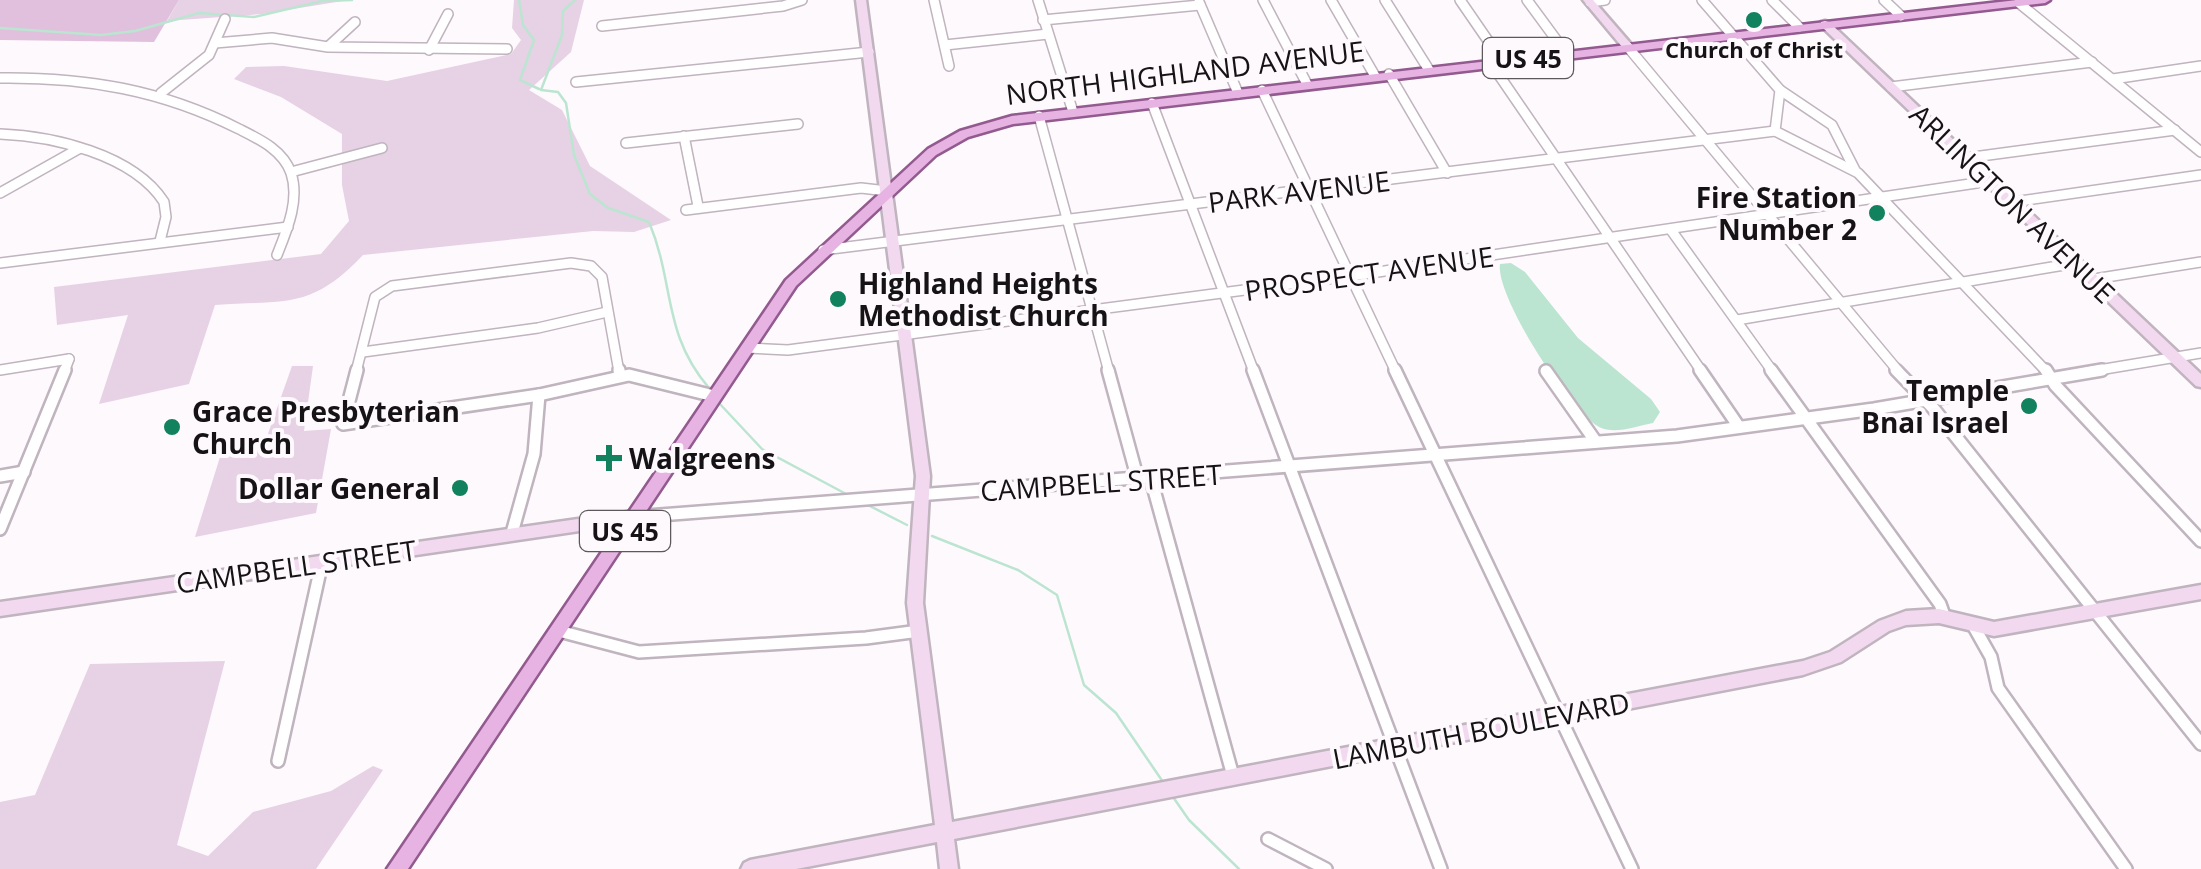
<svg xmlns="http://www.w3.org/2000/svg" width="2201" height="869" font-family="'Open Sans',sans-serif">
<rect width="100%" height="100%" fill="#fef9fd"/>
<g fill="#e6d2e4">
<polygon points="179,0 349,0 262,14 167,21"/>
<path d="M 514,0 L 584,0 L 571,52 L 529,90 L 562,110 L 590,166 L 671,220 L 634,232 L 593,231 L 363,255 C 311,310 286,300 215,305 L 189,384 L 99,404 L 128,315 L 57,325 L 54,287 L 321,254 L 349,221 L 342,185 L 342,134 L 281,97 L 234,79 L 246,67 L 284,66 L 387,81 L 511,54 L 521,40 L 512,28 Z"/>
<polygon points="292,366 313,366 304,431 331,429 316,513 195,537 220,457 264,445"/>
<polygon points="225,661 177,845 208,856 253,812 331,791 373,766 383,770 316,869 0,869 0,802 35,795 90,664"/>
</g>
<polygon fill="#e0c0dd" points="0,0 179,0 154,42 0,40"/>
<path fill="#bbe5d1" d="M 1511,263 L 1525,272 L 1578,338 L 1651,399 L 1660,412 L 1653,423 C 1636,426 1615,435 1599,427 C 1570,412 1495,296 1500,264 Z"/>
<g fill="none" stroke-linecap="round" stroke-linejoin="round">
<g stroke="#bbe5d1" stroke-width="2.5">
<polyline points="519,0 523,25 534,40 520,80 539,89"/>
<path d="M 575,0 L 563,11 L 562,35 L 541,90 L 558,92 L 566,103 L 574,155 L 590,194 L 608,208 L 649,222 C 675,284 662,333 709,388"/>
<polyline points="0,28 101,35 135,31 199,13 254,17 322,1 352,0"/>
<polyline points="719,403 762,449 848,495"/>
<polyline points="864,503 907,525"/>
<polyline points="932,536 1018,570 1057,595 1084,685 1116,713 1163,782"/>
<polyline points="1173,797 1189,820 1239,869"/>
</g>
<defs>
<g id="street-far1">
<polyline points="934,0 949,66"/>
<polyline points="1038,0 1073,112"/>
<polyline points="1263,0 1307,84"/>
<polyline points="1331,0 1375,76"/>
<polyline points="1385,0 1429,70"/>
<polyline points="1460,0 1502,61"/>
<polyline points="1527,0 1566,53"/>
<polyline points="1702,0 1780,90 1775,131 1858,173 2047,372"/>
<polyline points="1772,0 1799,27"/>
<polyline points="1884,0 1901,16"/>
<polyline points="1199,2 1238,93"/>
<polyline points="1590,2 1605,0"/>
<polyline points="2019,3 2201,152"/>
<polyline points="1043,20 1200,5"/>
<polyline points="602,26 783,6 802,0"/>
<polyline points="215,43 272,38 328,47 507,49"/>
<polyline points="945,45 1048,34"/>
<polyline points="329,46 355,22"/>
<polyline points="1627,46 1899,372"/>
<polyline points="429,50 448,14"/>
<polyline points="1490,62 1702,372"/>
<polyline points="1389,74 1447,173"/>
<path d="M 0,78 C 86,77 162,90 239,129 C 259,139 283,150 291,173 C 300,200 287,230 277,255"/>
<polyline points="2113,79 2201,66"/>
<polyline points="576,82 869,52"/>
<polyline points="1891,87 2092,62"/>
<polyline points="1262,90 1396,372"/>
<polyline points="1780,90 1832,125 1855,170"/>
<polyline points="161,93 209,55 225,19"/>
<polyline points="1152,103 1254,372"/>
<polyline points="1039,116 1109,372"/>
<path d="M 0,134 C 52,136 133,154 164,202 L 166,217 L 160,241"/>
<polyline points="684,136 698,206"/>
<polyline points="626,143 798,124"/>
<polyline points="1966,158 2175,130"/>
<polyline points="291,172 382,148"/>
<polyline points="0,193 80,148"/>
<polyline points="2013,202 2201,175"/>
<polyline points="686,210 861,188 887,191"/>
<polyline points="1671,230 1773,372"/>
<polyline points="823,250 1775,131"/>
<polyline points="0,263 288,227"/>
<polyline points="2094,279 2201,262"/>
<polyline points="1737,320 2076,263"/>
<polyline points="746,348 788,350 1351,276 1990,181"/>
<polyline points="363,352 538,328 607,312"/>
<polyline points="0,370 69,359"/>
<polyline points="64,372 69,359"/>
<polyline points="356,372 375,297 392,286 571,263 591,266 602,277 619,372"/>
<polyline points="2087,372 2201,353"/>
</g>
<g id="street">
<polyline points="357,370 343,424 539,395 629,375 714,396"/>
<polyline points="619,370 620,376"/>
<polyline points="1108,370 1138,480"/>
<polyline points="1253,370 1441,869"/>
<polyline points="1395,370 1632,869"/>
<polyline points="1700,370 1739,427"/>
<polyline points="1771,370 1940,604 1945,618"/>
<polyline points="1896,370 1933,408 2201,744"/>
<polyline points="2046,370 2055,385 2201,541"/>
<polyline points="1546,371 1596,442"/>
<polyline points="0,476 24,472"/>
<polyline points="1151,479 1233,776"/>
<polyline points="634,517 1677,436 1874,409 2102,370"/>
<polyline points="0,529 65,370"/>
<polyline points="512,533 534,454 539,395"/>
<polyline points="1973,625 1991,657 1998,688 2126,869"/>
<polyline points="559,631 639,652 866,638 919,631"/>
<polyline points="278,761 322,562"/>
<polyline points="1268,839 1326,869"/>
</g>
<g id="secondary">
<polygon points="856,0 866,0 930,476 923,603 952,822 1803,661 1830,652 1879,621 1906,611 1939,609 1994,622 2201,585 2201,599 1994,636 1939,623 1906,625 1889,631 1841,662 1803,675 954,839 958,869 940,869 937,842 796,869 741,869 744,863 750,860 935,825 907,603 916,476"/>
<polygon points="1583,0 1593,0 1631,44 1631,48 1623,48"/>
<polygon points="1825,21 1829,22 2201,374 2201,387 2196,386 1821,26 1821,22"/>
<polygon points="634,511 639,513 641,517 639,521 634,523 0,616 0,602"/>
</g>
<polygon id="primary" points="2017,0 2050,0 2045,3 1013,124 968,137 936,155 796,286 408,869 387,869 786,280 928,149 960,131 1012,116"/>
</defs>
<use href="#street-far1" stroke="#c0b4be" stroke-width="12"/>
<use href="#street" stroke="#c0b4be" stroke-width="16"/>
<use href="#secondary" stroke="#c0b4be" stroke-width="5"/>
<use href="#primary" stroke="#925a8e" stroke-width="5"/>
<use href="#street-far1" stroke="#fff" stroke-width="9"/>
<use href="#street" stroke="#fff" stroke-width="11"/>
<use href="#secondary" fill="#f2d9f0" fill-rule="evenodd"/>
<use href="#primary" fill="#e6b3e2" fill-rule="evenodd"/>
</g>
<g fill="#11815e" stroke="#fef9fd" stroke-width="4">
<circle cx="1754" cy="20" r="10"/>
<circle cx="1877" cy="213" r="10"/>
<circle cx="838" cy="299" r="10"/>
<circle cx="2029" cy="406" r="10"/>
<circle cx="172" cy="427" r="10"/>
<path d="M604 443h10v10h10v10h-10v10h-10v-10h-10v-10h10z"/>
<circle cx="460" cy="488" r="10"/>
</g>
<g text-anchor="middle" dominant-baseline="central" stroke-width="8" stroke-linejoin="round" paint-order="stroke">
<g font-size="22" font-weight="bold" fill="#161316" stroke="#fef9fd">
<text x="1754" y="49">Church of Christ</text>
</g>
<g fill="#fef9fd" stroke="#5c585b" stroke-width="2.5">
<rect x="1483" y="38" width="90" height="40" rx="8"/>
<rect x="580" y="511" width="90" height="40" rx="8"/>
</g>
<g font-size="25" font-weight="bold" fill="#161316">
<text x="1528" y="58">US 45</text>
<text x="625" y="531">US 45</text>
</g>
<g font-size="28" fill="#161316" stroke="#fef9fd">
<text transform="translate(1185 72) rotate(-7)">NORTH HIGHLAND AVENUE</text>
<text transform="translate(1299 191) rotate(-7)">PARK AVENUE</text>
<text transform="translate(2013 203) rotate(44)">ARLINGTON AVENUE</text>
<text transform="translate(1369 273) rotate(-8)">PROSPECT AVENUE</text>
<text transform="translate(1101 482) rotate(-4)">CAMPBELL STREET</text>
<text transform="translate(296 566) rotate(-8)">CAMPBELL STREET</text>
<text transform="translate(1481 730) rotate(-11)">LAMBUTH BOULEVARD</text>
</g>
<g font-size="28" font-weight="bold" fill="#161316" stroke="#fef9fd" text-anchor="end">
<text x="1857" y="197">Fire Station<tspan x="1857" dy="32">Number 2</tspan></text>
<text x="858" y="283" text-anchor="start">Highland Heights<tspan x="858" dy="32">Methodist Church</tspan></text>
<text x="2009" y="390">Temple<tspan x="2009" dy="32">Bnai Israel</tspan></text>
<text x="192" y="411" text-anchor="start">Grace Presbyterian<tspan x="192" dy="32">Church</tspan></text>
<text x="629" y="458" text-anchor="start">Walgreens</text>
<text x="440" y="488">Dollar General</text>
</g>
</g>
</svg>
